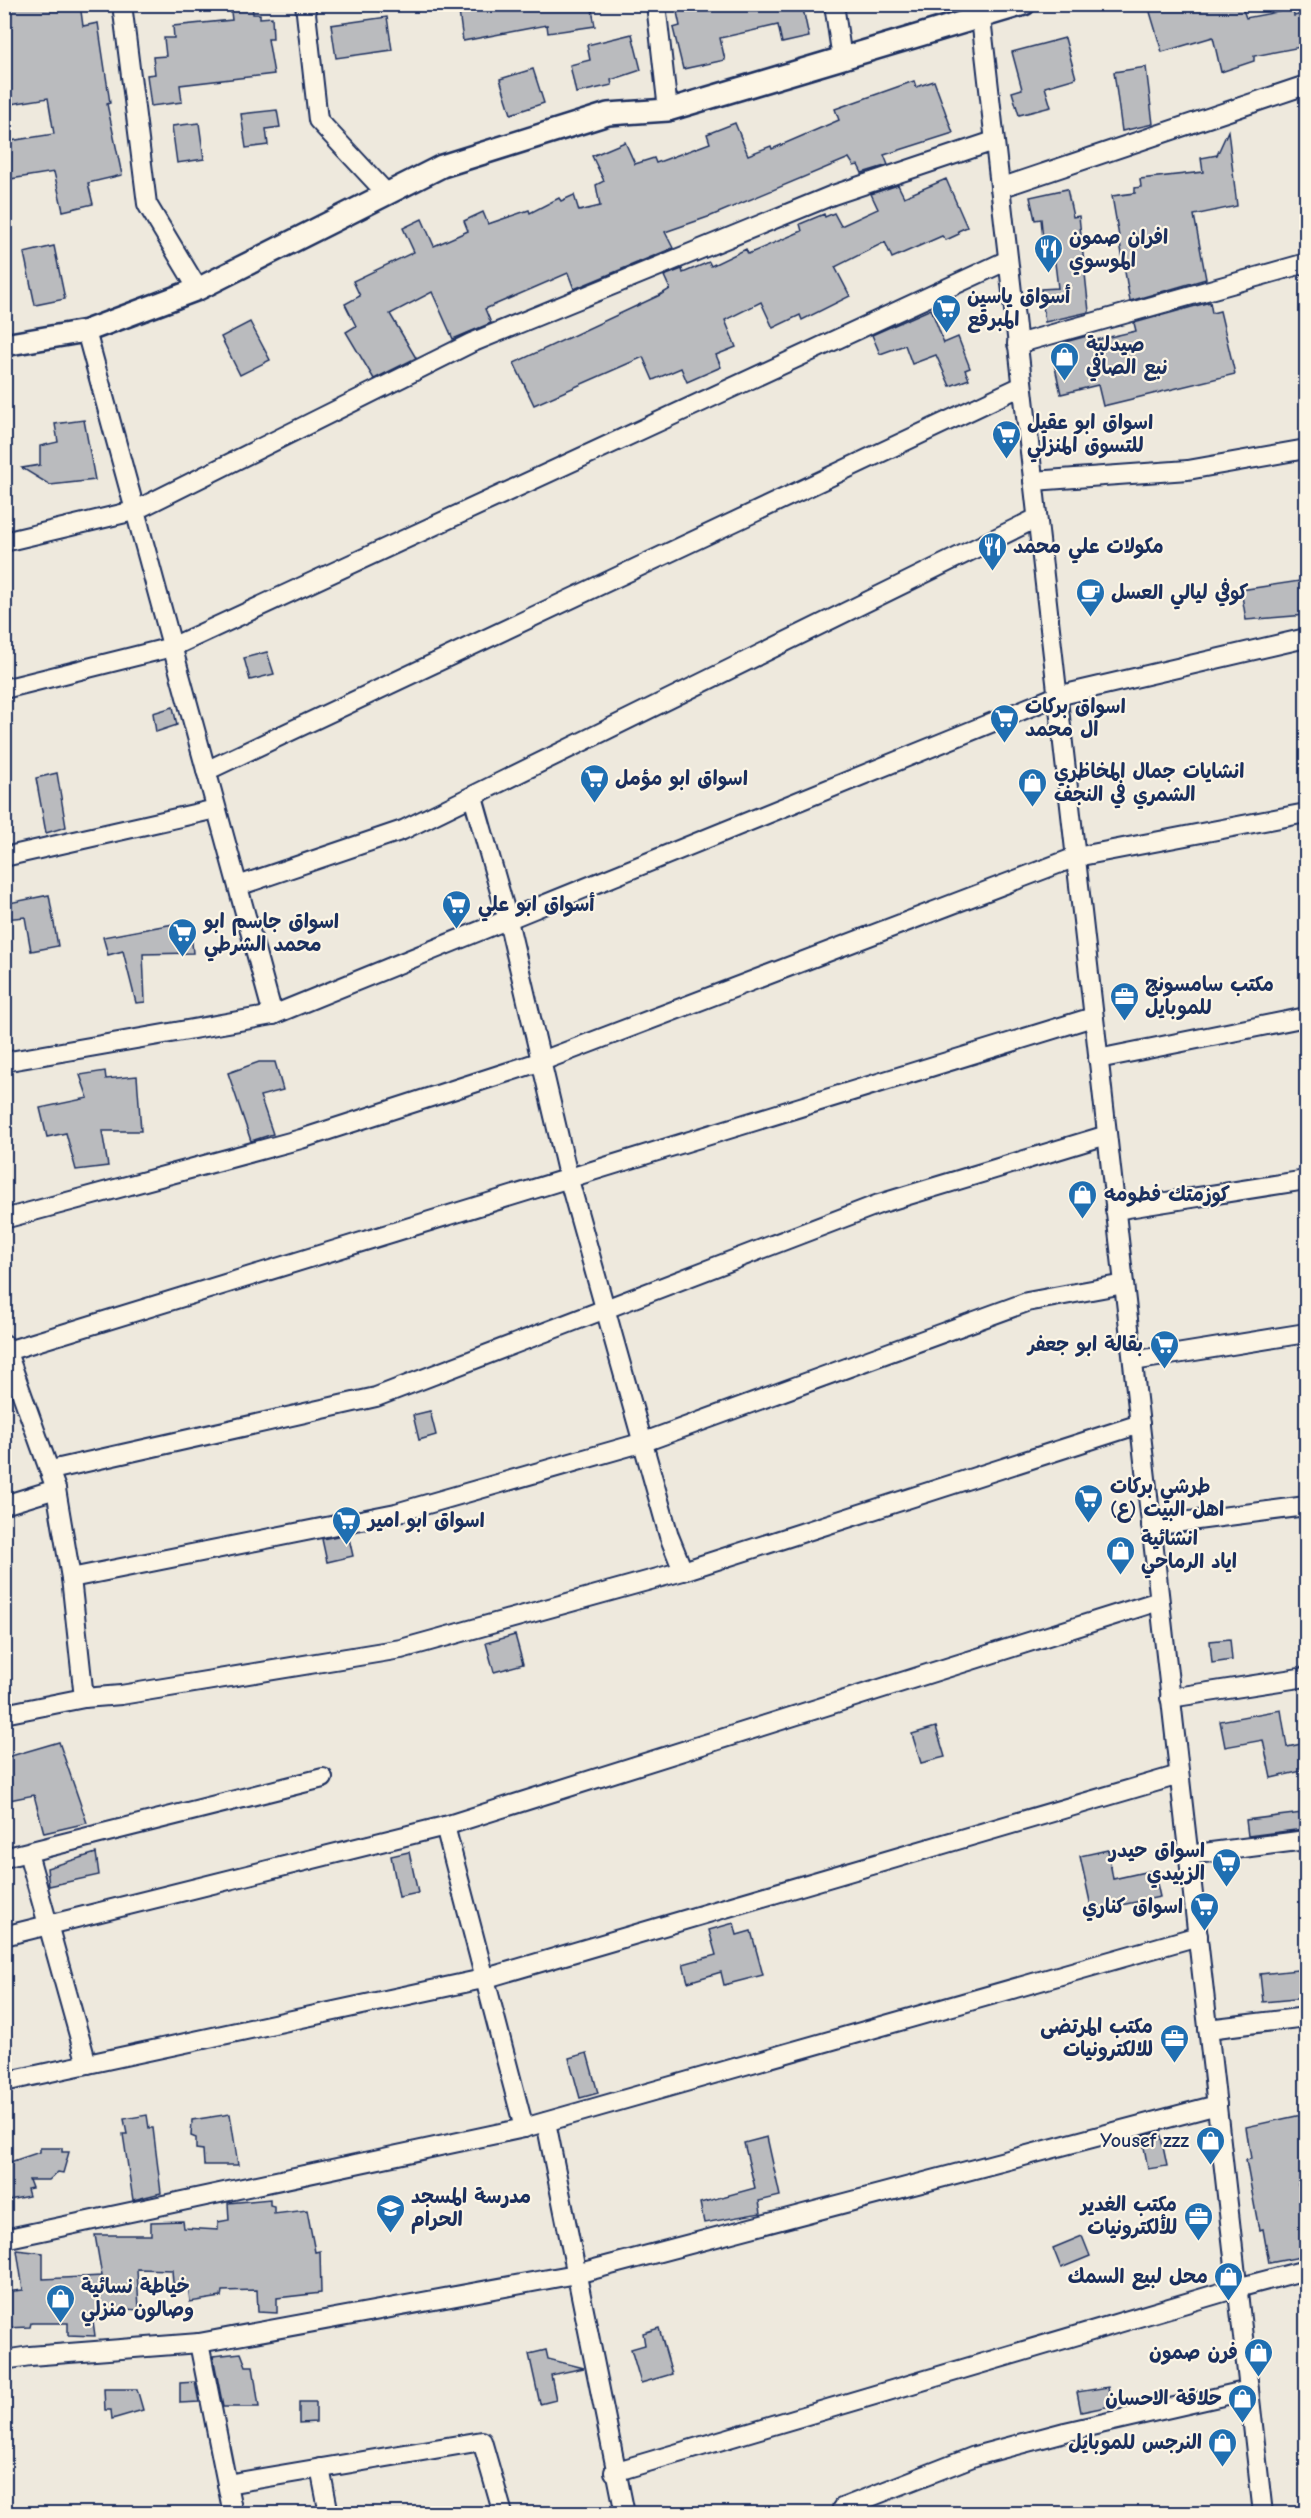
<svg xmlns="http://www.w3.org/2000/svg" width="1311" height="2518" font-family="'Comic Neue','Playpen Sans Arabic',sans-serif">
<rect width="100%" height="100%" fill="#eee9dd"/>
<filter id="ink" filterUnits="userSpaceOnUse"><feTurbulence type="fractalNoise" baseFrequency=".0167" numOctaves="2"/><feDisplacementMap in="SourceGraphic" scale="12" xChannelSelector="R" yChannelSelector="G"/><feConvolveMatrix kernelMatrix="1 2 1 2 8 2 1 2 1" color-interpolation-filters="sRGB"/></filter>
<g filter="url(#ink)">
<g fill="#babbbe" stroke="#1b2f5e" stroke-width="1.5">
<polygon points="4,4 80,4 83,26 98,23 110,103 107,104 122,175 88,183 93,204 63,211 54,172 4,180 4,142 54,134 48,98 4,105"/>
<polygon points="230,4 252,4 253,14 260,14 260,18 272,17 273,39 268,39 274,74 180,85 182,102 151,106 147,75 155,74 153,57 166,56 164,38 174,38 173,26 232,20"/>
<polygon points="458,4 591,4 595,26 548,33 547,25 463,41"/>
<polygon points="712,4 802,4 809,37 782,43 778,25 720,38 725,60 683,69 673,28 680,26 677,12"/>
<polygon points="1156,4 1241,4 1246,18 1293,9 1294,16 1306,13 1306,46 1254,56 1254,61 1221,72 1213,37 1162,52 1150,12"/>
<polygon points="387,17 392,50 336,58 331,25"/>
<polygon points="632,34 641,70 611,80 612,85 576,93 570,65 590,60 587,45"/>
<polygon points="1065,38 1076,78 1045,87 1051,107 1019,115 1012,92 1022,89 1012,52"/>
<polygon points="1146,67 1153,124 1122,131 1114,72"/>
<polygon points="533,69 544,103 511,114 500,79"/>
<polygon points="914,81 916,87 934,81 953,133 884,155 888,165 862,173 858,165 854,166 849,158 711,216 665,232 673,248 574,289 568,273 485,309 491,323 453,339 432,292 390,314 416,358 374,379 346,332 356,326 345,304 360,296 353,281 414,252 403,228 422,219 434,246 468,231 464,221 483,212 488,224 529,210 530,213 559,198 561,201 574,195 579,211 600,206 596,185 604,181 592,156 625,142 635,164 654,158 656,163 710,143 707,134 735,123 748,155 771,146 772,149 839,120 835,109"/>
<polygon points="277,110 280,127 266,129 268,145 246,148 241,114"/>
<polygon points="199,123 204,159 177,163 172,126"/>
<polygon points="1228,131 1237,206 1194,215 1206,279 1130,301 1112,196 1135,193 1135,188 1141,187 1140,179 1203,172 1201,158 1217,155"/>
<polygon points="946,179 967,227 958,231 959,234 946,240 942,236 892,258 885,242 835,267 850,296 802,320 800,315 773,328 761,302 725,320 736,347 716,355 721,367 687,382 681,368 653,380 643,357 534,405 514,363 660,295 670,289 664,276 682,269 683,273 709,262 711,266 746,249 748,254 802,231 800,224 824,214 825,217 834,213 841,226 878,209 871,194 898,185 904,197"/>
<polygon points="1067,189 1073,217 1079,216 1089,312 1045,322 1041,289 1058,288 1052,238 1043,239 1041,219 1035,220 1030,197"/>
<polygon points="54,246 65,299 35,305 24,253"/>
<polygon points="1210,302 1212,313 1220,311 1235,374 1103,406 1098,385 1061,394 1054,363 1069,360 1065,342 1091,335 1092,341 1136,331 1134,323"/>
<polygon points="931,309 944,343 958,337 970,368 965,370 969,379 950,386 936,355 912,364 905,345 880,354 872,335"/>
<polygon points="250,322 270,360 240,375 221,337"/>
<polygon points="84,420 95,480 50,485 22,468 40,465 40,446 58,442 55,424"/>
<polygon points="1306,580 1306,615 1246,620 1241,590"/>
<polygon points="267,652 274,674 250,680 244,658"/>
<polygon points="173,707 177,725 156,732 153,713"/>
<polygon points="57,773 66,827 46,833 36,778"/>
<polygon points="49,895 58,946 31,951 25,917 4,919 4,904"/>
<polygon points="190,921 193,953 143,954 145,1002 136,1003 123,951 108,955 103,937"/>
<polygon points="259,1062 275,1062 283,1090 260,1096 273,1134 251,1141 228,1073"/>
<polygon points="105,1071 106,1079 137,1076 141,1131 102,1131 108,1166 76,1170 66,1133 47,1137 40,1108 88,1098 80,1075"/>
<polygon points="430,1411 436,1435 419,1440 413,1415"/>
<polygon points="348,1534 353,1556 327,1562 322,1539"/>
<polygon points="515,1635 523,1664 494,1672 486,1643"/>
<polygon points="1230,1639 1232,1660 1212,1663 1210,1641"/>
<polygon points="1281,1710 1287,1747 1306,1743 1306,1770 1271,1778 1263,1740 1225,1747 1220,1721"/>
<polygon points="936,1727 945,1757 921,1763 912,1734"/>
<polygon points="59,1742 87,1823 44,1833 34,1795 4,1801 4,1758"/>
<polygon points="1302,1813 1304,1829 1248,1836 1246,1820"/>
<polygon points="1108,1850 1113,1879 1154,1870 1160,1897 1092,1911 1080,1856"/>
<polygon points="409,1852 418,1893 399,1897 391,1856"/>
<polygon points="96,1853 99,1875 49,1886 47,1868"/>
<polygon points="734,1923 737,1935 751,1931 763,1975 724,1985 721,1972 688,1982 683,1964 716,1955 709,1930"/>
<polygon points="1306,1969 1306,1998 1263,2002 1260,1974"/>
<polygon points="587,2053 598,2093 580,2098 569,2058"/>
<polygon points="230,2114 238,2165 204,2165 203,2150 196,2149 196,2138 191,2136 192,2120"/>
<polygon points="1306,2114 1306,2182 1298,2184 1306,2221 1306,2256 1269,2263 1263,2229 1259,2230 1246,2160 1251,2159 1246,2127"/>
<polygon points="147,2115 149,2128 153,2128 161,2193 133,2200 123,2134 127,2134 124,2119"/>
<polygon points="1160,2132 1167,2166 1148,2169 1142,2136"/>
<polygon points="767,2137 780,2196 759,2201 761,2213 704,2223 700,2203 755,2188 744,2143"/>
<polygon points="40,2148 62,2148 62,2152 69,2152 63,2173 58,2172 49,2180 29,2180 32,2188 27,2189 29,2196 4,2201 4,2164 40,2152"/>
<polygon points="270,2199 270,2205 274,2206 274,2214 307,2210 315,2252 320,2251 321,2293 277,2298 277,2313 258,2312 257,2290 222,2291 221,2297 190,2302 188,2284 173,2283 172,2270 137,2269 139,2310 125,2309 123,2313 93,2321 95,2336 68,2335 68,2323 31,2323 30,2327 4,2328 4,2292 23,2290 17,2250 43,2253 43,2279 102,2276 95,2235 151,2235 151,2222 183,2221 184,2228 218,2230 218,2222 229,2220 228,2203"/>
<polygon points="1082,2236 1090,2256 1061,2268 1053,2248"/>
<polygon points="659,2328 672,2374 641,2383 631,2349 645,2345 643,2333"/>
<polygon points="546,2350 548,2359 584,2368 551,2375 556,2400 540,2404 529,2354"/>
<polygon points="241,2353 246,2366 253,2366 259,2407 223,2407 213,2356"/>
<polygon points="195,2382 199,2402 180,2403 180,2383"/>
<polygon points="1108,2387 1111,2406 1081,2412 1077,2392"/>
<polygon points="104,2389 137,2389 143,2410 112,2419 111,2410 105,2410"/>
<polygon points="299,2402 316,2402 316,2422 299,2423"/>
</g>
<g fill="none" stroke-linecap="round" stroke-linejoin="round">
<defs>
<g id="minor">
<polyline points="122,4 147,204 198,289"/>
<polyline points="305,4 318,120 387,194"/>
<polyline points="656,4 668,110"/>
<polyline points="834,4 842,59"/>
<polyline points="981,18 1263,2514"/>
<polyline points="1000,188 1306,85"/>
<polyline points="86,331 273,1015 1057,696 1306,638"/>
<polyline points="1017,344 1306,263"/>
<polyline points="1033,481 1188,470 1306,449"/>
<polyline points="4,542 134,511 471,343 833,195 994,141"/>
<polyline points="4,689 172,647 1008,260"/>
<polyline points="206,771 1022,386"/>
<polyline points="473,797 508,920 569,1180 669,1536 683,1571 1140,1424"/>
<polyline points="4,857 216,809"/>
<polyline points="238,886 403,830 1037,518"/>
<polyline points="1098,1059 1306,1017"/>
<polyline points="4,1062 273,1015"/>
<polyline points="1115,1210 1306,1180"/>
<polyline points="4,1219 301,1139 542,1061 1076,857 1306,813"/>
<polyline points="4,1344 56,1489 71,1578 84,1698"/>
<polyline points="7,1351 1093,1017"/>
<polyline points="1133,1361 1306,1333"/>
<polyline points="51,1470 376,1397 879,1204 1107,1135"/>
<polyline points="4,1505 56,1489"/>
<polyline points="1151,1526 1306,1506"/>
<polyline points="71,1578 396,1513 644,1442 1027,1302 1124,1284"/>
<polyline points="1170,1698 1306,1677"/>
<polyline points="4,1714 84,1698 121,1695 401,1649 683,1571"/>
<polyline points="445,1826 524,2128"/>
<polyline points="28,1853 87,2064"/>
<polyline points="1188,1855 1306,1840"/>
<polyline points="4,1858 323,1778"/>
<polyline points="4,1936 445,1826 1159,1601"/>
<polyline points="1208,2029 1306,2017"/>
<polyline points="4,2082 483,1979 1179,1775"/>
<polyline points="546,2122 625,2514"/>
<polyline points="4,2239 524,2128 1198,1936"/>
<polyline points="199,2343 233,2514"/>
<polyline points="4,2360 30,2356 199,2343 576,2274 1217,2105"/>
<polyline points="320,2468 329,2514"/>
<polyline points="614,2472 1237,2288 1306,2270"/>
<polyline points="227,2484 482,2441 503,2514"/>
<polyline points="842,2508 975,2456 1065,2432 1249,2390"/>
</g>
<polyline id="tertiary" points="4,345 86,331 198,289 442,166 608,114 668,110 1024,4"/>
</defs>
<use href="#minor" stroke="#1b2f5e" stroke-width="22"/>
<use href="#tertiary" stroke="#1b2f5e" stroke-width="26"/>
<use href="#minor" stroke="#fcf5e5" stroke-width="18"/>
<use href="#tertiary" stroke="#fcf5e5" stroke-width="21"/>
</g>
</g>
<defs>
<symbol id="restaurant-pin" viewBox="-11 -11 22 30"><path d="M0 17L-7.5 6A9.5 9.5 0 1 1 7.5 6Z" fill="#1f6fb2" stroke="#fcf5e5"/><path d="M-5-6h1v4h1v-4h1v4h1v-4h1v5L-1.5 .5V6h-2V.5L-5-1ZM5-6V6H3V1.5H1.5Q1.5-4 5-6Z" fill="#fff"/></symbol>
<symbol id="supermarket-pin" viewBox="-11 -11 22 30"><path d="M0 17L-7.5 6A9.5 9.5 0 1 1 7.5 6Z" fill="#1f6fb2" stroke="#fcf5e5"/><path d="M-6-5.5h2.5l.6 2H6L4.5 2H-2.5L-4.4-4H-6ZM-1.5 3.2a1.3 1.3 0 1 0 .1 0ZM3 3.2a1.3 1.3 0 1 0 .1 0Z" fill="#fff"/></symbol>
<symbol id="shop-pin" viewBox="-11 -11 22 30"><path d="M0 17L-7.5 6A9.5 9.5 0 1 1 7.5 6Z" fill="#1f6fb2" stroke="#fcf5e5"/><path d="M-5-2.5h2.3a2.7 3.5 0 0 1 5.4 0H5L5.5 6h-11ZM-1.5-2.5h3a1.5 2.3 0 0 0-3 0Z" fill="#fff"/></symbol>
<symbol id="cafe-pin" viewBox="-11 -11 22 30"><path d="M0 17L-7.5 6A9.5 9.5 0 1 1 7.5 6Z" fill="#1f6fb2" stroke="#fcf5e5"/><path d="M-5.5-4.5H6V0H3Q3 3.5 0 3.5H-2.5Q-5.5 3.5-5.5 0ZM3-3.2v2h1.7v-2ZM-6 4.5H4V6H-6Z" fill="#fff"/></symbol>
<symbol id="office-pin" viewBox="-11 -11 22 30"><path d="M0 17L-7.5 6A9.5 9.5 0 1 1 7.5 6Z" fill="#1f6fb2" stroke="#fcf5e5"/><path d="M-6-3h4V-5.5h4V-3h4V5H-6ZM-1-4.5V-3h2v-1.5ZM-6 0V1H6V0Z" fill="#fff"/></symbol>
<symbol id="school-pin" viewBox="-11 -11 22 30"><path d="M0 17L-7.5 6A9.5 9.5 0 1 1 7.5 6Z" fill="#1f6fb2" stroke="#fcf5e5"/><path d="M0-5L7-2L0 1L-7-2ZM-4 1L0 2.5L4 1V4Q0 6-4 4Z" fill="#fff"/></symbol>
</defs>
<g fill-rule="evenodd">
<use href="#restaurant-pin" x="1032" y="232" width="33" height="45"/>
<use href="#supermarket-pin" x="930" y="292" width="33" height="45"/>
<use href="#shop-pin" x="1048" y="340" width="33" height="45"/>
<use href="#supermarket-pin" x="990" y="418" width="33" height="45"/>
<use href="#restaurant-pin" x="976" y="530" width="33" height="45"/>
<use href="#cafe-pin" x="1074" y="576" width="33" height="45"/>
<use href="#supermarket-pin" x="988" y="702" width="33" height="45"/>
<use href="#supermarket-pin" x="578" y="762" width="33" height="45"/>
<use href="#shop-pin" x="1016" y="766" width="33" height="45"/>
<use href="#supermarket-pin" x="440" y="888" width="33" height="45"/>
<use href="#supermarket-pin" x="166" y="916" width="33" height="45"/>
<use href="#office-pin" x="1108" y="980" width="33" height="45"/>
<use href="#shop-pin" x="1066" y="1178" width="33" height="45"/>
<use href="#supermarket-pin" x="1148" y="1328" width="33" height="45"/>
<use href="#supermarket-pin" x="1072" y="1482" width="33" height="45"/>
<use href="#supermarket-pin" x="330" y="1504" width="33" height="45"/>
<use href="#shop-pin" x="1104" y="1534" width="33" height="45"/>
<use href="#supermarket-pin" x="1210" y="1846" width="33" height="45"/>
<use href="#supermarket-pin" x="1188" y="1890" width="33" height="45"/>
<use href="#office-pin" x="1158" y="2022" width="33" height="45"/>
<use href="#shop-pin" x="1194" y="2124" width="33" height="45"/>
<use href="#school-pin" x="374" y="2192" width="33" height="45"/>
<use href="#office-pin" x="1182" y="2200" width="33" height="45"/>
<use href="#shop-pin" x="1212" y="2260" width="33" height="45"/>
<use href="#shop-pin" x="44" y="2282" width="33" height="45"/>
<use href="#shop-pin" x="1242" y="2336" width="33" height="45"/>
<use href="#shop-pin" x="1226" y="2382" width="33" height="45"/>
<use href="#shop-pin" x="1206" y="2426" width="33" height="45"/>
</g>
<g text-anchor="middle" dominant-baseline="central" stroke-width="4.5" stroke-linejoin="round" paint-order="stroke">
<g font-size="20" font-weight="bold" fill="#1b2f5e" stroke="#fcf5e5" text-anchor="start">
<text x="1069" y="237">افران صمون<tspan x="1069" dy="23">الموسوي</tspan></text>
<text x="967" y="296">أسواق ياسين<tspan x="967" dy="23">المبرقع</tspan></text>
<text x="1086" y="344">صيدلية<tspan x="1086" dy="23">نبع الصافي</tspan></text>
<text x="1027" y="422">اسواق ابو عقيل<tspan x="1027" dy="23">للتسوق المنزلي</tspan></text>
<text x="1013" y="546">مكولات علي محمد</text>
<text x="1111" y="592">كوفي ليالي العسل</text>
<text x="1025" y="706">اسواق بركات<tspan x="1025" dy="23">ال محمد</tspan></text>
<text x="1054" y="771">انشايات جمال المخاظري<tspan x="1054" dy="23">الشمري في النجف</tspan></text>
<text x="615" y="778">اسواق ابو مؤمل</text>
<text x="478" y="904">أسواق ابو علي</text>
<text x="204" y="921">اسواق جاسم ابو<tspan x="204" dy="23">محمد الشرطي</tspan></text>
<text x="1145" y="984">مكتب سامسونج<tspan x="1145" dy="23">للموبايل</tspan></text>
<text x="1104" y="1194">كوزمتك فطومه</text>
<text x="1143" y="1344" text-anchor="end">بقالة ابو جعفر</text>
<text x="1110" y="1486">طرشي بركات<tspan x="1110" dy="23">اهل البيت (ع)</tspan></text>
<text x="368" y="1520">اسواق ابو امير</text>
<text x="1141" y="1538">انشائية<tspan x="1141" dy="23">اياد الرماحي</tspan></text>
<text x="1205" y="1850" text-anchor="end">اسواق حيدر<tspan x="1205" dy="23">الزبيدي</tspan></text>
<text x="1183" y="1906" text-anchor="end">اسواق كناري</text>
<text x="1153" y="2026" text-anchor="end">مكتب المرتضى<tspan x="1153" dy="23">للالكترونيات</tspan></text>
<text x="1189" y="2140" text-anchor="end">Yousef zzz</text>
<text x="411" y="2196">مدرسة المسجد<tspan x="411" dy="23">الحرام</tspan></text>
<text x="1177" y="2204" text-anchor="end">مكتب الغدير<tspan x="1177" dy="23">للألكترونيات</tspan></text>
<text x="1208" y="2276" text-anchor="end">محل لبيع السمك</text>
<text x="81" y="2286">خياطة نسائية<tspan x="81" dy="23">وصالون منزلي</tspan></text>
<text x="1238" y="2352" text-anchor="end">فرن صمون</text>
<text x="1222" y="2398" text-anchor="end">حلاقة الاحسان</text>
<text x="1202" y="2442" text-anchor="end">النرجس للموبايل</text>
</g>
</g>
<rect width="1311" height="2518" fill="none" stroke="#fcf5e5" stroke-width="24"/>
<rect x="12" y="12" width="1287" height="2494" fill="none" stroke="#1b2f5e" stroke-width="2" filter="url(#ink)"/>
</svg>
